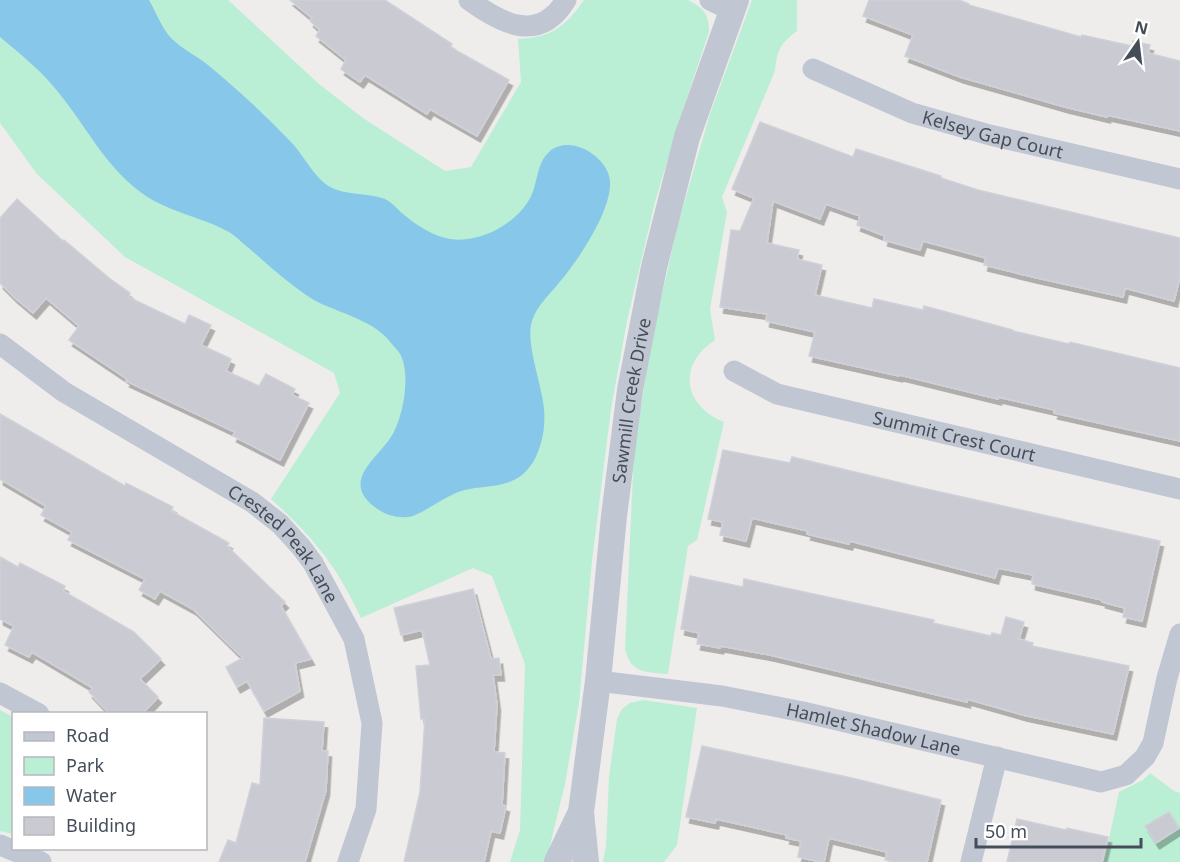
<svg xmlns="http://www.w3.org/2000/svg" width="1180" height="862" font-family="'Noto Sans',sans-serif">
<defs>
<filter id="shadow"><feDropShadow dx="3.5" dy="6" stdDeviation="0" flood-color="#0004"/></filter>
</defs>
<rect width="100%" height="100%" fill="#efedec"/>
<g fill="#baeed5">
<path d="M 0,0 L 228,0 L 319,84 L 363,118 L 445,171 L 471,167 L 521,82 L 518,39 C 552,37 564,28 584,0 L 688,0 C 704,8 709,14 709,32 L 680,118 L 655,202 L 627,321 L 611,409 L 592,561 L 579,703 L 565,784 L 546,862 L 510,862 L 520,830 L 525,664 L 492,576 L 473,568 L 361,618 C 337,566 313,537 271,499 L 340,393 L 334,373 L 125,257 L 37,174 L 0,123 Z"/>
<path d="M 752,0 L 797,0 L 797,31 C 780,44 777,50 775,71 L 722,197 L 727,212 L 710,309 L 715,340 C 677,365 683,405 724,422 L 697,540 L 688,546 L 668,674 C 646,672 631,674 625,649 L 634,451 L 651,343 L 678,224 L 710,114 Z"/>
<polygon points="643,700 697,708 677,845 664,862 603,862 606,846 609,777 617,719 622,709 630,703"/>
<polygon points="0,710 13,717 13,834 0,831"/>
<polygon points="1150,773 1174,791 1180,793 1180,862 1104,862 1119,792 1143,780"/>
</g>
<path fill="#87c7ea" d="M 0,0 L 149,0 C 156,12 162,29 172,39 C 182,49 197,56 208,65 C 236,88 263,113 288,139 C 301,151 309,169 322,181 C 337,196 363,192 382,198 C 390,200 396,208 403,214 C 416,225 433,236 450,239 C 481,244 520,222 532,194 C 538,180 537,163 549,152 C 569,133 608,156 610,181 C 612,211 577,262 558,284 C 548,296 537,306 532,321 C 525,342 542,385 544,409 C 546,428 541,454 528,469 C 510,490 485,484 461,491 C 444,497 428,510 413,516 C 402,519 388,516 379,510 C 338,483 376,460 391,437 C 403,418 410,379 402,358 C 400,352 395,348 391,343 C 372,317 332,313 306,295 C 286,281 268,265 250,249 C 243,244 236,236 229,232 C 200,216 166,212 139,191 C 102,163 83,120 53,86 C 38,68 18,52 0,37 Z"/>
<g fill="#c9cad2" stroke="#d0d1d8" stroke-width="1.5" filter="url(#shadow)">
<polygon points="290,0 385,0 452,44 450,47 509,80 477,136 430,109 427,114 365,75 360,82 341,69 346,60 316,36 320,30 310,21 312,18"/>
<polygon points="869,0 959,0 969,4 969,5 1081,37 1082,35 1132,46 1133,41 1150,45 1148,53 1180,61 1180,131 1107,115 1107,117 1065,107 960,77 905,56 913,35 863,16"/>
<polygon points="760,122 853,157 856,149 941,176 941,178 978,190 1180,238 1180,277 1174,301 1125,288 1123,297 1033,277 984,265 986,258 923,241 920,250 884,240 885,236 857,225 860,216 826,204 820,219 773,201 767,243 799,250 797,259 822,265 815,295 872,308 874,299 923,310 924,306 1013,330 1013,331 1069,344 1070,342 1180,368 1180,441 1054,413 1055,410 998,397 998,399 900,375 899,376 809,356 815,332 766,321 767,314 720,307 731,230 740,231 754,198 732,189"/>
<polygon points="17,199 63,241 64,240 109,278 130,293 128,297 185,324 189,315 211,325 201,345 231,359 226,371 259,386 266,374 295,389 292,395 309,403 280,460 233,436 235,432 126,381 127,379 69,340 79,326 46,298 33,313 14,297 0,283 0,218"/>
<polygon points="0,414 125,486 126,483 173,507 171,511 229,543 227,546 285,602 281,606 311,659 295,663 300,691 264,711 247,681 237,687 226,667 243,658 193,609 160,591 155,599 139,590 145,579 68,540 72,532 41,515 46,506 0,479"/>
<polygon points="723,450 790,463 792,457 922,488 1160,541 1142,621 1123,617 1125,608 1102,602 1102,600 1032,584 1033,575 998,568 995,578 850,541 849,544 807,534 808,531 752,518 746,541 720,535 723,522 708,519"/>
<polygon points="0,557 18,567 20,563 65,586 63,591 134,632 161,659 140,679 158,697 142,714 110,714 89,692 93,688 32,652 29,657 5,645 14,626 0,619"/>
<polygon points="690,576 743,587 744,579 934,620 933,623 991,636 992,633 1001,635 1006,617 1024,622 1019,639 1033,643 1032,646 1129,666 1113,734 1023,715 967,699 967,702 770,655 721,646 720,648 697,644 699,633 681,629"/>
<polygon points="473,589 491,659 499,658 501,675 493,675 497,705 494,752 505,753 502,805 506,806 500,833 491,831 484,862 404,862 420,792 425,719 421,719 416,666 430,665 422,630 401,635 394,608"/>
<polygon points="264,718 324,722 322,751 328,751 326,790 305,862 219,862 228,840 236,843 252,783 260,785"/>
<polygon points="702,746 852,778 941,800 927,862 894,862 885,860 887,852 829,838 824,862 821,862 798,857 801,841 786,838 787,835 716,819 715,823 686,817"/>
<polygon points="1169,812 1179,828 1156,843 1145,826"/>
<polygon points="1017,819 1066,830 1067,828 1108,837 1102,862 1007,862"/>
</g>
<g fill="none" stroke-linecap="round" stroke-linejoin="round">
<g stroke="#c0c6d2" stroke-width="21">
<path d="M 469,0 C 502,24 539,44 566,0"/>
<polyline points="710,0 731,10"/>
<path id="s1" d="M 813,69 L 912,113 L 990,135 L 1180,179"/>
<path id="s2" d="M 0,344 L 64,392 L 252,502 L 280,524 L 301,547 L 313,563 L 354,639 L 372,723 L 366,809 L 348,862"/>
<path id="s3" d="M 734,371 L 777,394 L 1180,489"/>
<path id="s4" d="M 598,681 L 722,696 L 803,712 L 1101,782 L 1126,775 L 1145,757 L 1153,743 L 1167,678 L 1180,634"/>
<polyline points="0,693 39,714"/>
<polyline points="0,845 41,862"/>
<polyline points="971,862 997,757"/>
</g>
<g stroke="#c0c6d2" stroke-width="26">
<polyline points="557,862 581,812"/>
<path id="s5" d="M 586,862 L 581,812 L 598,681 L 614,516 L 630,390 L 654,267 L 687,137 L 736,0"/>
</g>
</g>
<g text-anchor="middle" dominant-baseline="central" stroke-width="4.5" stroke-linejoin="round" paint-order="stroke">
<g font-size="18" fill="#454d59" stroke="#fff">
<text stroke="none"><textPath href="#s1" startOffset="192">Kelsey Gap Court</textPath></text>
<text stroke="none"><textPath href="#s5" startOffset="465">Sawmill Creek Drive</textPath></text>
<text stroke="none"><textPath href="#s3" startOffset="231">Summit Crest Court</textPath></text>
<text stroke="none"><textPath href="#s2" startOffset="350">Crested Peak Lane</textPath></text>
<text stroke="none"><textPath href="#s4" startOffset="280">Hamlet Shadow Lane</textPath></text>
</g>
</g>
<rect x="12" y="712" width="195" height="138" fill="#ffffff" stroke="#b5b8bd" stroke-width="1.5"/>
<rect x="24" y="732" width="30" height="9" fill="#c0c6d2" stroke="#b5b8bd" stroke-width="1.5"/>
<text x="66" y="742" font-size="18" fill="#454d59">Road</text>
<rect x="24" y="757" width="30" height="18" fill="#baeed5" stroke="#b5b8bd" stroke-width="1.5"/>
<text x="66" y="772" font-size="18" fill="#454d59">Park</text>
<rect x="24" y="787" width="30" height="18" fill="#87c7ea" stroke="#b5b8bd" stroke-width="1.5"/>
<text x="66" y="802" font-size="18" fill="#454d59">Water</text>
<rect x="24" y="817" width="30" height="18" fill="#c9cad2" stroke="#b5b8bd" stroke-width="1.5"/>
<text x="66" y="832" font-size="18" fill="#454d59">Building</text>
<g transform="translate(1138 42) rotate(14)" stroke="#ffffff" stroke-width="4.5" paint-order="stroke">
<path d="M0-4.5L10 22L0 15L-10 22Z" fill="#454d59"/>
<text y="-9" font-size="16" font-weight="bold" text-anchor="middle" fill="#454d59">N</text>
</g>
<path d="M976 838v9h165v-9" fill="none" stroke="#454d59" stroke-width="3"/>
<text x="985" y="838" font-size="18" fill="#454d59" stroke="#ffffff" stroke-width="4.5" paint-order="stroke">50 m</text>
</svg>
